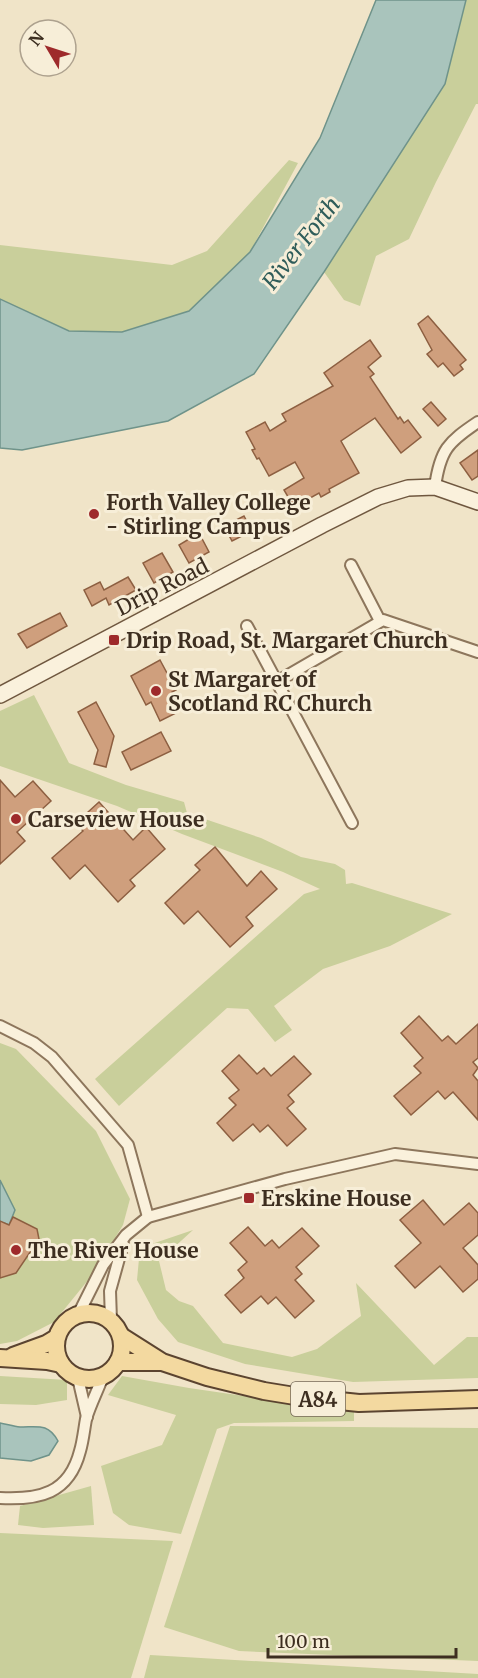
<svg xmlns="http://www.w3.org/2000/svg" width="478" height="1678" font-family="Merriweather,serif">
<rect width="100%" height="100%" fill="#f0e4c8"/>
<g fill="#c9cf9b">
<polygon points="466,0 478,0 478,104 476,104 436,182 409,239 376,256 360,306 344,300 324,272 445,84"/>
<polygon points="289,160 298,163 250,252 189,311 122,332 69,331 0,299 0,245 172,265 207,251"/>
<polygon points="34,695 69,763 126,785 184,802 187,813 261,838 301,857 335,864 345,870 346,884 352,883 452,914 390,946 323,969 274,1006 292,1030 275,1042 248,1009 227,1008 119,1106 95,1079 304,894 320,889 283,872 182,834 117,806 0,766 0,711"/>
<polygon points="0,1043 16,1049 96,1131 130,1199 123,1225 93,1274 54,1322 17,1341 0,1344"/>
<polygon points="193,1230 159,1261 166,1290 179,1301 193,1306 223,1343 292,1357 317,1349 361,1316 356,1283 434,1365 467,1337 478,1337 478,1378 353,1382 245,1364 178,1342 158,1319 137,1280 140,1248"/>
<polygon points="0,1376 67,1380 67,1400 36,1405 0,1404"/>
<polygon points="122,1376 189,1388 354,1412 354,1421 234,1423 217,1429 181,1534 129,1525 113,1513 101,1466 162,1445 176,1415 108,1395"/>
<polygon points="230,1426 478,1428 478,1661 239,1651 164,1627"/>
<polygon points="91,1486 94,1525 43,1528 18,1525 20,1506"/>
<polygon points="0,1533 173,1541 131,1678 0,1678"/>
<polygon points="150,1655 478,1674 478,1678 144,1678"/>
</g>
<g fill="#a9c4bc" stroke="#6f938a" stroke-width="1.5">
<polygon points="376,0 466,0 445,84 324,272 254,374 168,421 22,450 0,448 0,299 69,331 122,332 189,311 250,252 320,138"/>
<polygon points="0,1180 15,1210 9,1225 4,1223 0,1224"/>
<path d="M 0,1423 C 6,1424 13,1426 20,1427 C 38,1427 48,1423 58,1441 L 49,1455 L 31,1461 L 0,1458 Z"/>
</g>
<g fill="#cf9f7d" stroke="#8d5f41" stroke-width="1.5">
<polygon points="428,316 466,360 460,365 463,369 454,376 443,363 438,367 427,354 432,350 418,324"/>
<polygon points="370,340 381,356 368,367 374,374 370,377 398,419 400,417 404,423 408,420 421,437 401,453 375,418 341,441 359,473 329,489 330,492 321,497 319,493 294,507 284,490 304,478 295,462 269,476 259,458 257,459 252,450 255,449 246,432 265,422 270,431 286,421 282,414 333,386 324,373"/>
<polygon points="431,402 446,419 438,426 423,409"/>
<polygon points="478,450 478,476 472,480 460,463"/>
<polygon points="244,516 252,531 232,541 224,526"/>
<polygon points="199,533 209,552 189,563 179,545"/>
<polygon points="162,553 173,572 154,583 143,563"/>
<polygon points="128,577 136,590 109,605 106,598 92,606 84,590 100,582 104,590"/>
<polygon points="60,613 67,626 27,648 18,634"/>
<polygon points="160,660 176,690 172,692 182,710 160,721 151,702 146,705 131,676"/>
<polygon points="96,702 114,736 106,767 94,764 98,750 78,712"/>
<polygon points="161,732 171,751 131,770 122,752"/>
<polygon points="0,780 15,797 33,781 51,801 17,832 25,841 0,864"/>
<polygon points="99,802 133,840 146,827 165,849 130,880 135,886 118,902 85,865 70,879 52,858 83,831 76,823"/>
<polygon points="215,847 247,886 261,871 277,889 246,917 253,926 230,947 198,911 184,924 165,903 200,870 195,865"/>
<polygon points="419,1016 442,1041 448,1036 456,1044 478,1024 478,1058 473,1062 478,1068 473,1075 478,1081 478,1120 453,1092 445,1099 438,1091 411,1115 394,1096 421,1073 414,1066 423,1058 401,1033"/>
<polygon points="239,1055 257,1074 264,1068 271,1076 294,1056 311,1074 288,1095 294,1102 287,1108 306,1129 287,1146 268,1125 260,1132 253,1124 233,1141 217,1123 236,1105 229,1098 239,1090 222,1071"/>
<polygon points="423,1200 444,1225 469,1203 478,1213 478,1235 463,1248 478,1265 478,1279 463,1292 440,1266 415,1288 395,1266 421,1243 400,1220"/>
<polygon points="13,1217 37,1229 39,1239 16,1273 0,1278 0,1221 9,1225"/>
<polygon points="248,1227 265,1246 272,1240 279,1248 302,1228 319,1246 296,1267 302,1274 295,1280 314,1301 295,1318 276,1297 268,1304 261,1296 241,1313 225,1295 244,1278 238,1270 247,1262 230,1243"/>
</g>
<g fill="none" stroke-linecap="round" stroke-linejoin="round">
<defs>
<g id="street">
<path d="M 435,487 C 440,450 448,442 478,422"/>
<polyline points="351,565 380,621"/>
<polyline points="247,626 352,823"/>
<polyline points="278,681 383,620 478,652"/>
<polyline points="0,1026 34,1043 52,1057 128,1145 148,1217"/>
<polyline points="79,1313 103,1265 126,1235 148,1217 285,1179 395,1154 478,1164"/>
<polyline points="111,1320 110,1291 123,1244"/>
<polyline points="78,1378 87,1417"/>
<path d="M 0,1498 C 39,1500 69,1494 80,1451 C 83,1441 84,1430 86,1419 C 90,1405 98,1390 103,1376"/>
</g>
<polyline id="secondary" points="0,695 322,525 378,497 408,488 435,487 478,502"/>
<g id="primary">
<circle cx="89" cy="1346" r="33"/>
<polyline points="121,1336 162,1362 207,1377 264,1391 301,1397 359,1403 478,1399"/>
<polyline points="13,1356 46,1344 56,1338"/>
<polyline points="0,1358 47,1361 61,1364"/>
<polyline points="118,1362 161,1362"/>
</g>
</defs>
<use href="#street" stroke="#8d765c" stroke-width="14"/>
<use href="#secondary" stroke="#6f573f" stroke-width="18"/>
<use href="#primary" stroke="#5b4430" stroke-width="20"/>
<use href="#street" stroke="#faf1dc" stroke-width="10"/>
<use href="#secondary" stroke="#faf1dc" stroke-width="15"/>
<use href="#primary" stroke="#f3d9a0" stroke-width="16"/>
</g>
<g fill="#9e2a2b" stroke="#f7eed8" stroke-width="2">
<circle cx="94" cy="514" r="6"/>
<rect x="108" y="634" width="12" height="12" rx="3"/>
<circle cx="156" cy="691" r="6"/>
<circle cx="16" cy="819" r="6"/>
<rect x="243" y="1192" width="12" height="12" rx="3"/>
<circle cx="16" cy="1250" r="6"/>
</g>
<g text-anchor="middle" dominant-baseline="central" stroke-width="6" stroke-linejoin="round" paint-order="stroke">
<rect fill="#f7eed8" stroke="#756857" stroke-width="1.5" x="291" y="1382" width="54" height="34" rx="4.5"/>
<g font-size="20" font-weight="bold" fill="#3d2e20">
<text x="318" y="1399">A84</text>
</g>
<g font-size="21" font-weight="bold" fill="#3d2e20" stroke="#f7eed8" text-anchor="start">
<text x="106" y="502">Forth Valley College<tspan x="106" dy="24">- Stirling Campus</tspan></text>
<text x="126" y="640">Drip Road, St. Margaret Church</text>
<text x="168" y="679">St Margaret of<tspan x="168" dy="24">Scotland RC Church</tspan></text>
<text x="28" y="819">Carseview House</text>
<text x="261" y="1198">Erskine House</text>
<text x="28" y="1250">The River House</text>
</g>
<g font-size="21" fill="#3d2e20" stroke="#f7eed8">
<text transform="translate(162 587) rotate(-27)">Drip Road</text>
</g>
<g font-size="22" font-style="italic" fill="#2f5d5a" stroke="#f7eed8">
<text transform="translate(301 243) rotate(-52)">River Forth</text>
</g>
</g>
<g transform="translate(48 48) rotate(309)"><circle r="28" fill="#f7eed8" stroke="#ada18e" stroke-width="1.5"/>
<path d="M0-4.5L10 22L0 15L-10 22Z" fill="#9e2a2b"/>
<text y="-9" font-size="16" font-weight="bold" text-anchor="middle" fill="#3d2e20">N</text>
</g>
<path d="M268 1648v9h188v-9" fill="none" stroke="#3d2e20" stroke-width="3"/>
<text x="277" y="1648" font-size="18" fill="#3d2e20" stroke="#f7eed8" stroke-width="4.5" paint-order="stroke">100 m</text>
</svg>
